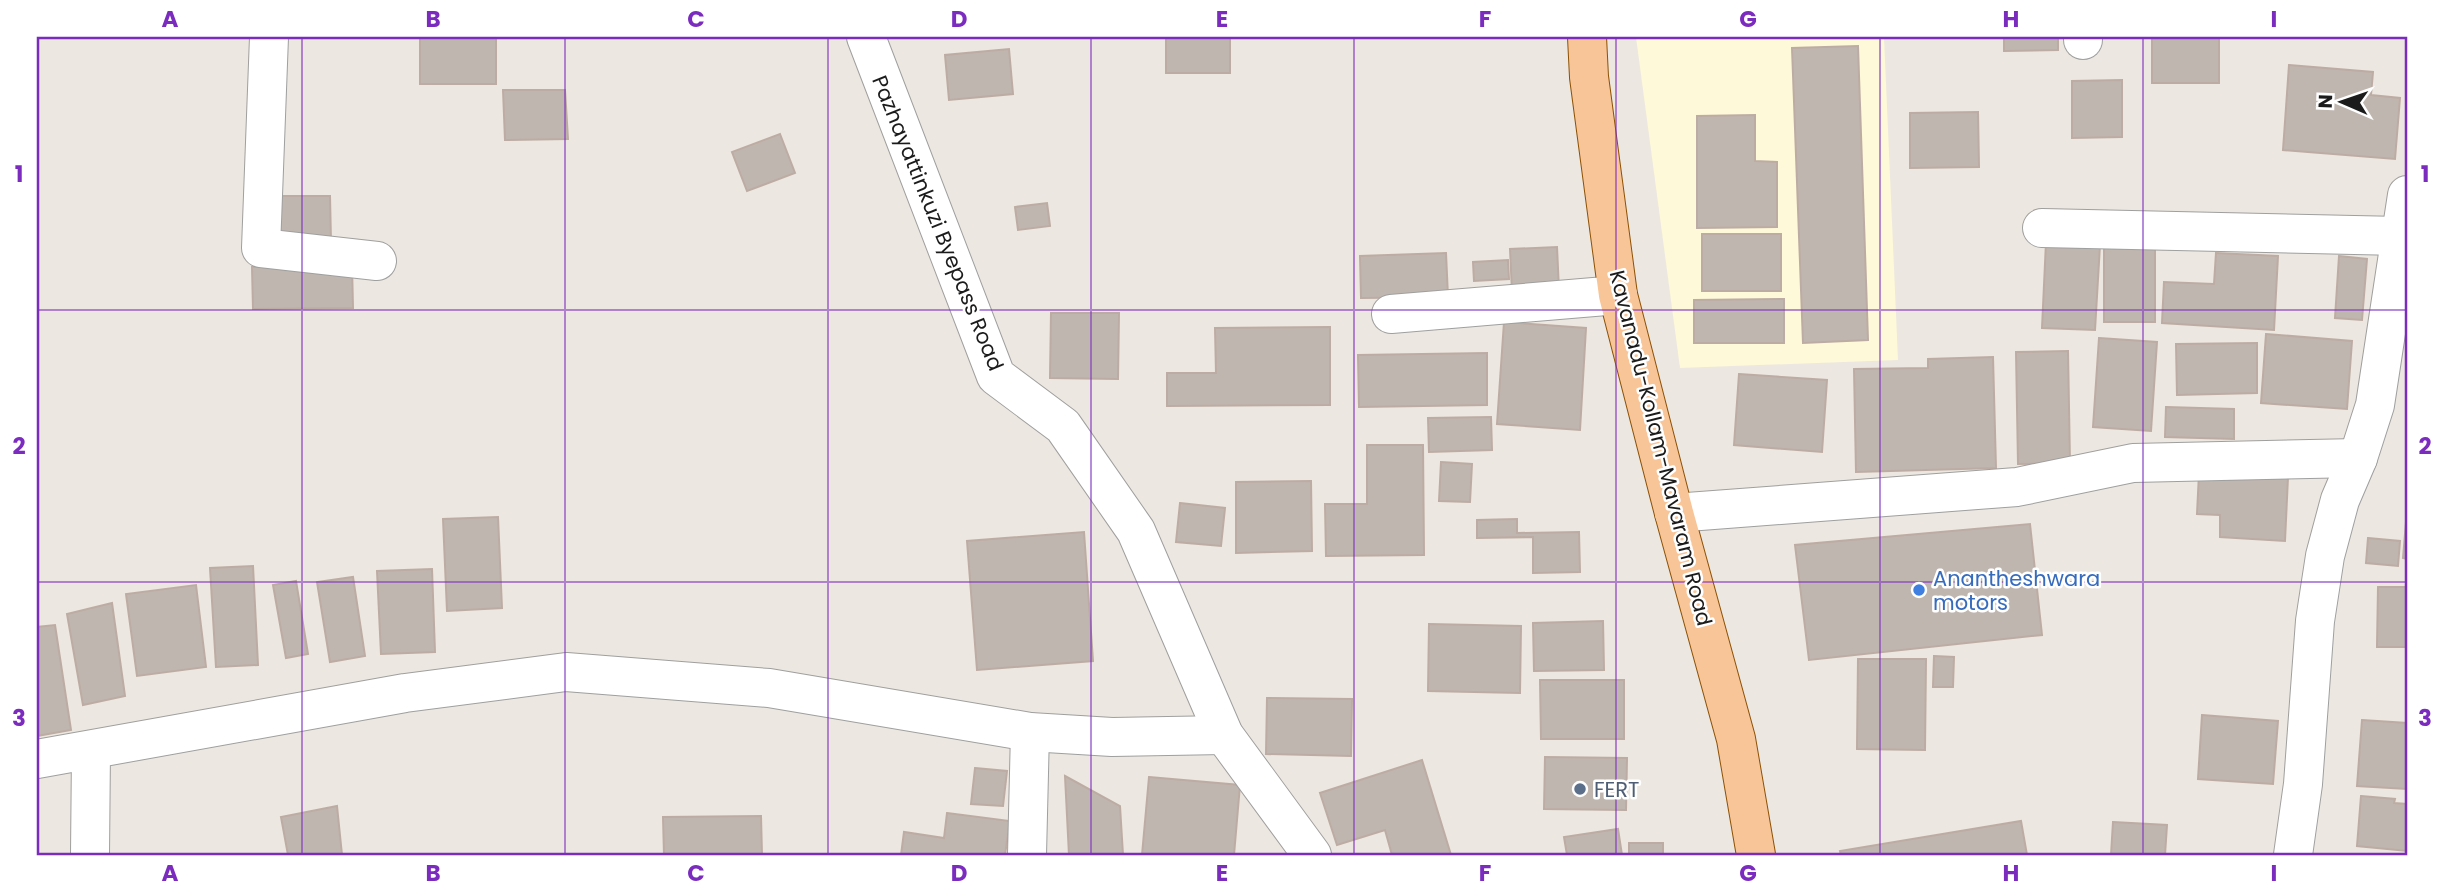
<svg xmlns="http://www.w3.org/2000/svg" width="2444" height="892" font-family="Poppins,sans-serif">
<rect width="100%" height="100%" fill="#ece7e0"/>
<polygon fill="#fef9d8" points="1636,37 1884,37 1898,360 1680,368"/>
<g fill="#c0b6b0" stroke="#bdaca3" stroke-width="2">
<rect x="420" y="37" width="76" height="47"/>
<rect x="1166" y="37" width="64" height="36"/>
<polygon points="2004,37 2058,37 2058,50 2004,51"/>
<rect x="2152" y="37" width="67" height="46"/>
<polygon points="1858,46 1868,340 1803,343 1792,48"/>
<polygon points="1009,49 1013,94 949,100 945,55"/>
<polygon points="2289,65 2373,72 2371,95 2400,98 2395,159 2283,150"/>
<polygon points="2122,80 2122,137 2072,138 2072,81"/>
<polygon points="503,90 565,90 568,139 505,140"/>
<polygon points="1978,112 1979,167 1910,168 1910,113"/>
<polygon points="1755,115 1755,161 1777,162 1777,227 1697,228 1697,116"/>
<polygon points="780,134 795,173 747,191 732,152"/>
<polygon points="275,196 330,196 331,241 276,242"/>
<polygon points="1047,203 1050,226 1018,230 1015,207"/>
<rect x="1702" y="234" width="79" height="57"/>
<polygon points="2046,242 2100,245 2095,330 2042,328"/>
<rect x="2104" y="245" width="51" height="77"/>
<polygon points="1557,247 1559,290 1512,292 1510,249"/>
<polygon points="1446,253 1448,297 1361,298 1360,256"/>
<polygon points="2216,253 2278,256 2274,330 2162,323 2164,282 2214,284"/>
<polygon points="2339,256 2367,259 2362,320 2335,318"/>
<polygon points="1508,260 1509,279 1474,281 1473,262"/>
<polygon points="352,265 353,308 253,309 252,267"/>
<polygon points="1784,299 1784,343 1694,343 1694,300"/>
<polygon points="1051,313 1119,313 1118,379 1050,378"/>
<polygon points="1504,322 1586,328 1580,430 1497,424"/>
<polygon points="1330,327 1330,405 1167,406 1167,373 1216,373 1215,328"/>
<polygon points="2266,334 2352,341 2347,409 2261,403"/>
<polygon points="2099,338 2157,342 2151,431 2093,427"/>
<polygon points="2257,343 2257,393 2177,395 2176,344"/>
<polygon points="2068,351 2070,463 2018,464 2016,352"/>
<polygon points="1487,353 1487,405 1359,407 1358,355"/>
<polygon points="1993,357 1996,468 1856,472 1854,369 1928,368 1928,359"/>
<polygon points="1739,374 1827,380 1822,452 1734,445"/>
<polygon points="2166,407 2234,409 2234,439 2165,437"/>
<polygon points="1491,417 1492,450 1429,452 1428,418"/>
<polygon points="1367,445 1423,445 1424,555 1326,556 1325,504 1367,504"/>
<polygon points="1441,462 1472,464 1470,502 1439,501"/>
<polygon points="2199,473 2288,477 2285,541 2220,537 2220,515 2197,514"/>
<polygon points="1311,481 1312,551 1236,553 1236,482"/>
<polygon points="1180,503 1225,508 1221,546 1176,542"/>
<polygon points="498,517 502,608 447,611 443,519"/>
<polygon points="1517,519 1517,533 1579,532 1580,572 1533,573 1533,537 1477,538 1477,520"/>
<polygon points="2406,522 2407,522 2407,559 2403,558"/>
<polygon points="2030,524 2042,635 1809,660 1795,545"/>
<polygon points="1084,532 1093,661 977,670 967,541"/>
<polygon points="2368,538 2400,541 2398,566 2366,563"/>
<polygon points="253,566 258,665 216,667 210,568"/>
<polygon points="432,569 435,652 381,654 377,571"/>
<polygon points="353,577 365,656 330,662 317,582"/>
<polygon points="296,581 308,654 286,658 273,585"/>
<polygon points="196,585 206,667 137,676 126,594"/>
<polygon points="2378,587 2407,587 2407,647 2377,647"/>
<polygon points="112,603 125,696 83,705 67,614"/>
<polygon points="1603,621 1604,670 1534,671 1533,623"/>
<polygon points="1429,624 1521,626 1520,693 1428,691"/>
<polygon points="55,625 71,730 37,736 37,627"/>
<polygon points="1934,656 1954,657 1953,687 1933,687"/>
<polygon points="1858,659 1926,659 1925,750 1857,749"/>
<polygon points="1540,680 1624,680 1624,739 1541,739"/>
<polygon points="1267,698 1352,699 1351,756 1266,754"/>
<polygon points="2202,715 2278,721 2273,784 2198,779"/>
<polygon points="2362,720 2407,723 2407,789 2357,786"/>
<polygon points="1545,757 1627,758 1626,810 1544,809"/>
<polygon points="1422,760 1451,855 1392,855 1385,830 1337,845 1320,793"/>
<polygon points="975,768 1007,771 1003,806 971,804"/>
<polygon points="1065,776 1120,806 1123,855 1069,855"/>
<polygon points="1149,777 1240,785 1234,855 1142,855"/>
<polygon points="2361,796 2395,799 2394,803 2407,804 2407,851 2357,846"/>
<polygon points="337,806 342,855 288,855 281,817"/>
<polygon points="947,813 1010,821 1005,855 901,855 904,832 944,838"/>
<polygon points="761,816 762,855 664,855 663,817"/>
<polygon points="2021,821 2027,855 1841,855 1840,851"/>
<polygon points="2113,822 2167,825 2165,855 2111,855"/>
<polygon points="1618,829 1622,855 1567,855 1564,837"/>
<rect x="1629" y="843" width="34" height="12"/>
</g>
<g fill="none" stroke-linecap="round" stroke-linejoin="round">
<defs>
<g id="minor">
<polyline points="269,37 261,248 377,261"/>
<polyline points="866,37 996,376 1063,426 1136,531 1224,735 1312,855"/>
<polyline points="2083,40 2083,37"/>
<polyline points="2042,228 2400,236"/>
<polyline points="1391,314 1618,295"/>
<polyline points="1674,513 2017,487 2133,463 2358,458"/>
<polyline points="37,759 405,693 566,672 769,688 1030,732 1112,737 1224,735"/>
<polyline points="90,855 91,750"/>
<polyline points="1027,855 1030,732"/>
<polyline points="2293,855 2303,784 2315,621 2325,556 2340,500 2358,458 2375,405 2407,195"/>
</g>
<polyline id="major" points="1587,37 1589,77 1618,295 1674,513 1736,739 1756,855"/>
</defs>
<use href="#minor" stroke="#9f9f9f" stroke-width="40"/>
<use href="#major" stroke="#8d5105" stroke-width="40"/>
<use href="#minor" stroke="#fff" stroke-width="38"/>
<use href="#major" stroke="#f8c599" stroke-width="38"/>
</g>
<path fill="none" stroke="#7b2cbf" stroke-width="2" stroke-opacity="0.55" d="M 302,37 L 302,855M 565,37 L 565,855M 828,37 L 828,855M 1091,37 L 1091,855M 1354,37 L 1354,855M 1616,37 L 1616,855M 1880,37 L 1880,855M 2143,37 L 2143,855M 37,310 L 2407,310M 37,582 L 2407,582"/>
<circle fill="#3f7fe0" stroke="#fff" stroke-width="2.5" cx="1919" cy="590" r="7"/>
<circle fill="#5c6f8a" stroke="#fff" stroke-width="2.5" cx="1580" cy="789" r="7"/>
<g text-anchor="middle" dominant-baseline="central" stroke-width="5" stroke-linejoin="round" paint-order="stroke">
<g font-size="21" fill="#1b1b1b" stroke="#fff">
<text transform="translate(938 223) rotate(68)">Pazhayattinkuzi Byepass Road</text>
<text transform="translate(1661 448) rotate(76)">Kavanadu-Kollam-Mavaram Road</text>
</g>
<g font-size="21" fill="#366cbe" stroke="#fff" text-anchor="start">
<text x="1933" y="578">Anantheshwara<tspan x="1933" dy="24">motors</tspan></text>
</g>
<g font-size="21" fill="#4e5e75" stroke="#fff" text-anchor="start">
<text x="1594" y="789">FERT</text>
</g>
</g>
<rect width="2444" height="892" fill="none" stroke="#ffffff" stroke-width="77"/>
<g transform="translate(2342 102) rotate(272)" stroke="#ffffff" stroke-width="5" paint-order="stroke">
<path d="M0-5L12 26L0 18L-12 26Z" fill="#1b1b1b"/>
<text y="-10" font-size="19" font-weight="bold" text-anchor="middle" fill="#1b1b1b">N</text>
</g>
<rect x="38" y="38" width="2368" height="816" fill="none" stroke="#7b2cbf" stroke-width="2.5"/>
<g font-size="23" text-anchor="middle" font-weight="bold" fill="#7b2cbf">
<text x="170" y="27">A</text>
<text x="433" y="27">B</text>
<text x="696" y="27">C</text>
<text x="959" y="27">D</text>
<text x="1222" y="27">E</text>
<text x="1485" y="27">F</text>
<text x="1748" y="27">G</text>
<text x="2011" y="27">H</text>
<text x="2274" y="27">I</text>
<text x="19" y="182">1</text>
<text x="2425" y="182">1</text>
<text x="19" y="454">2</text>
<text x="2425" y="454">2</text>
<text x="19" y="726">3</text>
<text x="2425" y="726">3</text>
<text x="170" y="881">A</text>
<text x="433" y="881">B</text>
<text x="696" y="881">C</text>
<text x="959" y="881">D</text>
<text x="1222" y="881">E</text>
<text x="1485" y="881">F</text>
<text x="1748" y="881">G</text>
<text x="2011" y="881">H</text>
<text x="2274" y="881">I</text>
</g>
</svg>
